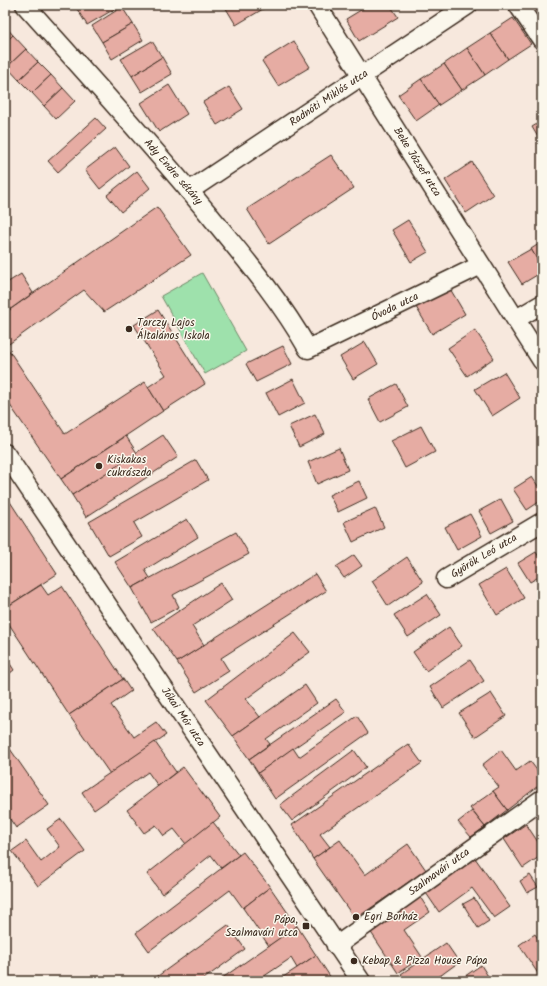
<svg xmlns="http://www.w3.org/2000/svg" width="547" height="986" font-family="Kalam,sans-serif">
<rect width="100%" height="100%" fill="#f7e8dd"/>
<filter id="ink" filterUnits="userSpaceOnUse"><feTurbulence type="fractalNoise" baseFrequency=".025" numOctaves="2"/><feDisplacementMap in="SourceGraphic" scale="8" xChannelSelector="R" yChannelSelector="G"/><feConvolveMatrix kernelMatrix="1 2 1 2 8 2 1 2 1" color-interpolation-filters="sRGB"/></filter>
<g filter="url(#ink)">
<polygon fill="#9ee1ac" stroke="#6c8665" points="202,273 246,351 205,374 161,296"/>
<g fill="#e6aca3" stroke="#3b2a1e">
<polygon points="83,5 117,5 118,7 87,25 77,9"/>
<polygon points="224,5 267,5 268,6 236,25"/>
<polygon points="369,5 390,5 398,17 359,41 346,19"/>
<polygon points="122,7 133,24 102,42 92,26"/>
<polygon points="513,18 531,44 508,59 490,33"/>
<polygon points="133,24 143,40 112,59 102,42"/>
<polygon points="5,26 13,35 5,43"/>
<polygon points="490,33 508,59 485,75 467,48"/>
<polygon points="13,35 26,49 7,67 5,65 5,43"/>
<polygon points="152,41 162,57 132,76 121,59"/>
<polygon points="294,41 310,67 278,86 262,61"/>
<polygon points="467,48 485,75 462,90 444,64"/>
<polygon points="26,49 38,62 19,80 7,67"/>
<polygon points="162,57 172,74 142,92 132,76"/>
<polygon points="38,62 51,75 32,93 19,80"/>
<polygon points="444,64 462,90 439,105 421,79"/>
<polygon points="51,75 63,88 44,106 32,93"/>
<polygon points="421,79 439,105 416,121 398,95"/>
<polygon points="169,85 187,114 159,132 141,103"/>
<polygon points="229,87 243,109 217,125 203,102"/>
<polygon points="63,88 75,101 56,119 44,106"/>
<polygon points="96,118 106,129 58,172 48,161"/>
<polygon points="542,121 542,144 532,127"/>
<polygon points="115,147 129,166 100,189 85,170"/>
<polygon points="331,155 354,188 269,244 247,209"/>
<polygon points="472,162 493,195 466,213 445,180"/>
<polygon points="137,171 150,188 121,212 107,195"/>
<polygon points="157,207 191,255 104,312 84,290 6,346 65,434 145,382 163,411 61,479 5,398 5,313"/>
<polygon points="408,220 428,252 411,262 392,230"/>
<polygon points="542,242 542,268 531,249"/>
<polygon points="531,249 542,268 542,272 522,284 508,262"/>
<polygon points="21,274 33,293 5,313 5,284"/>
<polygon points="449,287 465,314 432,334 416,307"/>
<polygon points="158,310 205,384 163,411 148,387 166,375 134,325"/>
<polygon points="475,330 494,358 467,376 448,348"/>
<polygon points="365,342 378,364 353,379 340,357"/>
<polygon points="283,346 292,364 256,382 246,364"/>
<polygon points="504,372 520,398 492,416 475,389"/>
<polygon points="293,379 305,403 278,417 266,393"/>
<polygon points="396,384 408,407 380,422 368,399"/>
<polygon points="315,414 325,434 299,447 289,426"/>
<polygon points="421,426 435,452 405,468 391,441"/>
<polygon points="163,435 178,457 86,517 72,495"/>
<polygon points="126,436 137,453 72,495 61,479"/>
<polygon points="339,448 348,470 317,484 308,462"/>
<polygon points="196,460 208,480 134,523 142,537 109,556 89,522"/>
<polygon points="532,477 542,492 542,500 527,510 513,489"/>
<polygon points="359,481 367,498 338,512 329,495"/>
<polygon points="5,494 57,574 5,608"/>
<polygon points="501,499 513,521 491,533 479,511"/>
<polygon points="375,508 384,527 353,542 344,522"/>
<polygon points="470,514 482,536 457,550 445,527"/>
<polygon points="187,519 198,537 145,570 150,578 132,588 115,562"/>
<polygon points="236,532 249,554 173,595 179,607 151,622 132,588"/>
<polygon points="536,552 542,562 542,575 530,582 518,563"/>
<polygon points="354,555 362,566 344,578 336,567"/>
<polygon points="407,557 423,582 388,606 372,581"/>
<polygon points="506,569 524,598 497,615 479,585"/>
<polygon points="315,574 326,591 221,658 229,671 196,692 177,662"/>
<polygon points="221,583 232,600 192,626 204,645 177,662 153,628"/>
<polygon points="41,585 48,595 62,586 123,679 69,715 5,618 5,608"/>
<polygon points="427,594 441,615 408,637 394,615"/>
<polygon points="449,627 462,646 426,671 413,652"/>
<polygon points="295,633 310,652 246,699 260,717 233,736 206,700"/>
<polygon points="5,656 14,670 5,677"/>
<polygon points="470,660 484,681 443,708 430,687"/>
<polygon points="123,679 131,691 111,705 134,737 156,722 166,735 110,774 69,715"/>
<polygon points="305,685 317,703 266,739 270,744 249,759 233,736"/>
<polygon points="491,693 506,716 475,737 459,713"/>
<polygon points="336,699 346,712 258,773 249,759"/>
<polygon points="357,716 368,733 275,799 258,773 293,748 299,757"/>
<polygon points="155,742 176,772 158,786 148,772 94,810 82,792"/>
<polygon points="408,744 422,763 320,834 330,847 313,859 292,825"/>
<polygon points="8,746 49,805 16,828 5,812 5,748"/>
<polygon points="354,750 366,767 292,821 280,805"/>
<polygon points="501,750 516,771 530,761 542,777 542,783 507,810 493,791 499,787 482,765"/>
<polygon points="183,767 220,817 186,844 174,829 164,836 156,825 144,833 127,810"/>
<polygon points="493,791 507,810 485,827 470,808"/>
<polygon points="472,811 485,827 471,837 458,822"/>
<polygon points="61,819 85,851 38,886 12,851 26,841 41,862 60,847 47,829"/>
<polygon points="213,822 239,855 221,868 211,855 162,894 147,874"/>
<polygon points="526,824 542,848 542,855 523,868 504,839"/>
<polygon points="340,840 365,875 408,844 426,870 355,919 313,859"/>
<polygon points="243,852 270,887 243,908 230,890 149,951 136,933"/>
<polygon points="475,858 510,907 494,918 472,888 439,912 426,893"/>
<polygon points="530,875 538,887 527,893 520,881"/>
<polygon points="270,887 297,926 269,946 243,908"/>
<polygon points="420,897 430,912 404,930 422,957 398,973 370,931"/>
<polygon points="474,898 489,921 478,928 463,904"/>
<polygon points="228,925 245,949 201,981 151,981"/>
<polygon points="297,926 316,955 297,968 291,958 257,981 218,981"/>
<polygon points="535,934 542,945 541,978 519,945"/>
<polygon points="446,943 459,962 433,981 406,981 401,974"/>
<polygon points="316,955 333,981 277,981 297,968"/>
<polygon points="481,965 491,981 458,981"/>
</g>
<g fill="none" stroke-linecap="round" stroke-linejoin="round">
<defs>
<g id="street">
<path d="M 25,5 C 88,75 152,145 211,217 C 247,261 280,300 308,349 L 481,265"/>
<polyline points="317,5 542,361"/>
<polyline points="518,5 542,40"/>
<polyline points="189,191 468,5"/>
<polyline points="516,319 542,304"/>
<polyline points="5,453 361,981"/>
<polyline points="446,579 542,522"/>
<polyline points="336,946 542,799"/>
</g>
</defs>
<use href="#street" stroke="#3b2a1e" stroke-width="21"/>
<use href="#street" stroke="#fbf7ec" stroke-width="18"/>
</g>
</g>
<g fill="#3b2a1e" stroke="#fbf7ec" stroke-width="1.5">
<circle cx="129" cy="329" r="4"/>
<circle cx="99" cy="466" r="4"/>
<circle cx="356" cy="917" r="4"/>
<rect x="302" y="922" width="8" height="8" rx="2"/>
<circle cx="354" cy="961" r="4"/>
</g>
<g text-anchor="middle" dominant-baseline="central" stroke-width="3" stroke-linejoin="round" paint-order="stroke">
<g font-size="11" fill="#3b2a1e" stroke="#fbf7ec">
<text transform="translate(329 98) rotate(-34)">Radnóti Miklós utca</text>
<text transform="translate(417 162) rotate(58)">Beke József utca</text>
<text transform="translate(173 172) rotate(49)">Ady Endre sétány</text>
<text transform="translate(395 307) rotate(-26)">Óvoda utca</text>
<text transform="translate(484 556) rotate(-31)">Györök Leó utca</text>
<text transform="translate(183 717) rotate(56)">Jókai Mór utca</text>
<text transform="translate(439 872) rotate(-36)">Szalmavári utca</text>
</g>
<g font-size="11" fill="#3b2a1e" stroke="#fbf7ec" text-anchor="start">
<text x="137" y="323">Tarczy Lajos<tspan x="137" dy="13">Általános Iskola</tspan></text>
<text x="107" y="460">Kiskakas<tspan x="107" dy="13">cukrászda</tspan></text>
<text x="364" y="917">Egri Borház</text>
<text x="298" y="920" text-anchor="end">Pápa,<tspan x="298" dy="13">Szalmavári utca</tspan></text>
<text x="362" y="961">Kebap &amp; Pizza House Pápa</text>
</g>
</g>
<rect width="547" height="986" fill="none" stroke="#fbf7ec" stroke-width="20"/>
<rect x="10" y="10" width="527" height="966" fill="none" stroke="#3b2a1e" stroke-width="1.5" filter="url(#ink)"/>
</svg>
